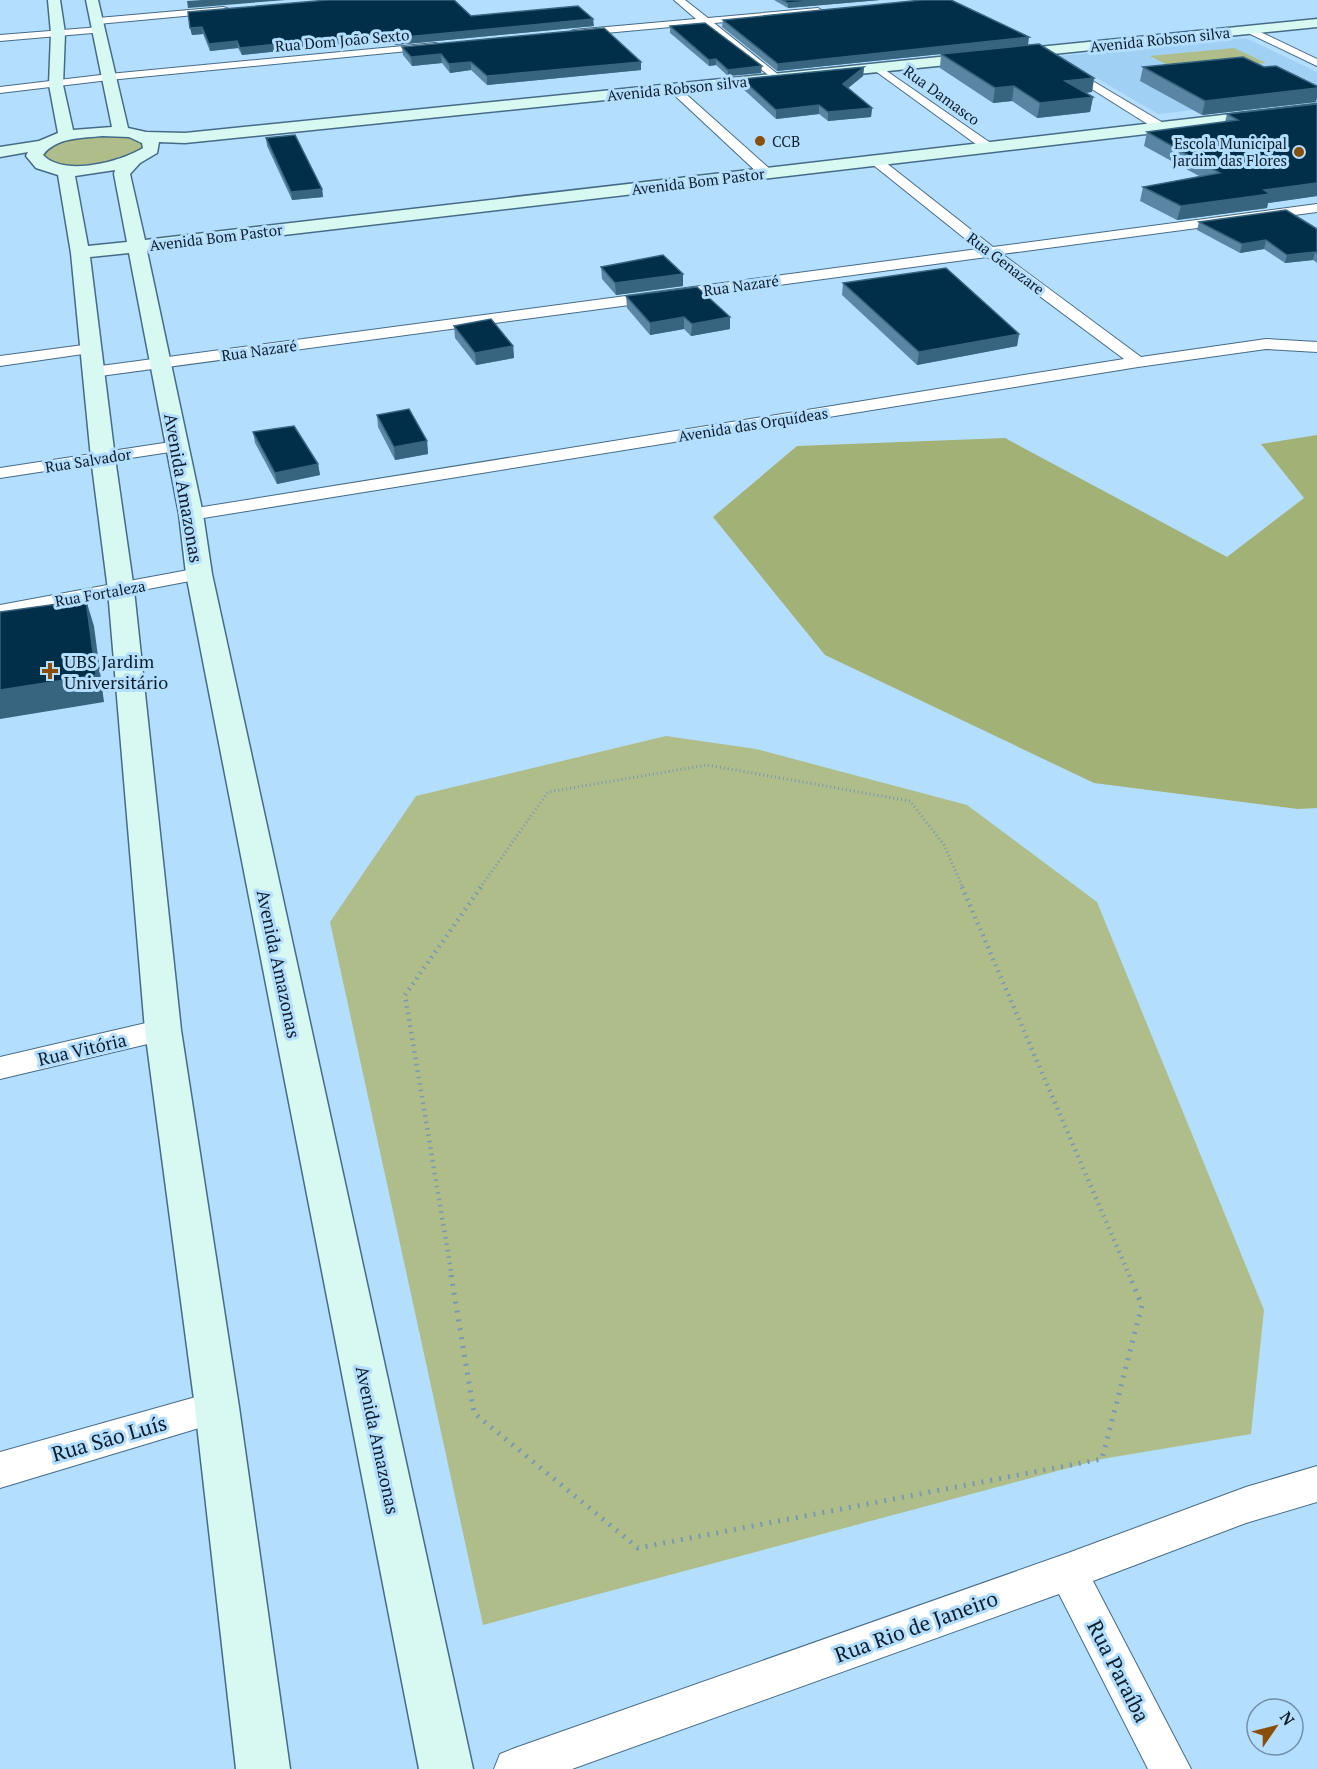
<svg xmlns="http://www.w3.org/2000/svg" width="1317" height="1769" font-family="'PT Serif',serif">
<rect width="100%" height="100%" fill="#b4defe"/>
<polygon fill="#a0d1f5" points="1246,38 1317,72 1317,97 1158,114 1059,56"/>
<g fill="#afbd8a">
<polygon points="1234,48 1266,63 1181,72 1150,56"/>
<path d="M 81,135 L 129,135 L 145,143 L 145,149 C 115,162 76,177 45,158 L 43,153 L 55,143 Z"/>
<polygon points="666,736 756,749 967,805 1097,902 1264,1310 1251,1434 1102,1459 483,1625 330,922 416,796"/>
</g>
<polygon fill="#a2b176" points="1317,435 1317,808 1298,809 1094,783 825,655 713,517 797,446 1005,438 1227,557 1304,498 1261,444"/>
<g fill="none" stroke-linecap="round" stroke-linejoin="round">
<defs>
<g id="street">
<polygon points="674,0 685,0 708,18 818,8 823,11 818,14 714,23 780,76 782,78 776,81 703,24 573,36 568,33 573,30 696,19"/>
<polygon points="223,7 227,8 227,12 98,24 93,21 98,18"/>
<polygon points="100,27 104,28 104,32 0,41 0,35"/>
<polygon points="1250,27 1317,59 1317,66 1246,32 1245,30"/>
<polygon points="435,43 439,44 439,48 109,80 0,93 0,87 109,74"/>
<polygon points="1064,64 1165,124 1167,127 1161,131 1157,130 1060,69 1060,65"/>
<polygon points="878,65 992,144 994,147 992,150 984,150 874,70 872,68"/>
<polygon points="674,86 678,87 771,170 772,173 771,176 761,176 670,91 668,89"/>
<polygon points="876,157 880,158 993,247 1317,204 1317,212 1002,254 1141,357 1266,339 1317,342 1317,352 1266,349 1138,367 191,520 184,518 182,514 184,510 1124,359 987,257 93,377 85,372 93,367 978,249 872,164 870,161 872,158"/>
<polygon points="91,344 97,346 99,349 97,352 0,366 0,356"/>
<polygon points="177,441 183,442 186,446 183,450 0,478 0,468"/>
<polygon points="199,568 206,570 209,574 206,578 0,617 0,605"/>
<polygon points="163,1019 173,1022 177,1030 173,1038 0,1079 0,1057"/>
<polygon points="217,1391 229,1395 234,1407 229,1419 0,1488 0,1452"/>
<polygon points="1317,1466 1317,1502 1246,1523 1093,1581 1191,1769 1148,1769 1059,1594 572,1769 494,1769 500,1754 515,1748 1068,1553 1246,1487"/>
</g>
<path id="secondary" d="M 48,0 L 60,0 L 65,33 L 63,85 L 73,130 L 112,127 L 86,0 L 98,0 L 128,128 L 146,132 L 185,133 L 1317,19 L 1317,27 L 185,143 L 159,142 L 157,153 L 140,163 L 130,174 L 145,240 L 1317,104 L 1317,114 L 147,251 L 203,514 L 212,574 L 473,1769 L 419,1769 L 186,574 L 179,514 L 129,253 L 90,257 L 115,458 L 134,590 L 181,1030 L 239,1407 L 290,1769 L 236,1769 L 195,1407 L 145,1030 L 108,590 L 91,458 L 71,253 L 58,175 L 36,168 L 26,156 L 28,152 L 0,157 L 0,147 L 39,141 L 58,133 L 49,85 L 51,33 ZM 103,136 L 129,137 L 142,143 L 143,148 C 120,162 64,177 43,155 C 56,137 83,138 103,136 ZM 115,170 L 114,174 L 127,242 L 88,246 L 75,176 Z"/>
</defs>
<use href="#street" stroke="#456c87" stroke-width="2"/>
<use href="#secondary" stroke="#456c87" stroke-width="3"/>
<polyline stroke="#7999b2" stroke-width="3" stroke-dasharray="1 3" stroke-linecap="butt" points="480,888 548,792 707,765 910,801 944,845 963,888"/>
<g stroke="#7999b2" stroke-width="4.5" stroke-dasharray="1.5 5" stroke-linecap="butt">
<polyline points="962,887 1130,1277"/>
<polyline points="452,1277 405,995 481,887"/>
</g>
<polyline stroke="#7999b2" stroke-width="5" stroke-dasharray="2 7" stroke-linecap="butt" points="451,1275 474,1413 638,1548 1102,1459 1142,1305 1129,1275"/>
<use href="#street" fill="#fff" fill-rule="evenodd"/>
<use href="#secondary" fill="#d8f8f2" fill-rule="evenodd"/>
</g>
<g fill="#5a86a4">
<polygon points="774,0 880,0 788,8"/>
<polygon points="188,12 471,16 594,26 395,45 391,39 242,55 238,48 210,51 203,34 192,35"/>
<polygon points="723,20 1028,45 777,71 722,27"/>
<polygon points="670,26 761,73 728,76 716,65 709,66 670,33"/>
<polygon points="402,47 641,70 487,85 471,70 450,73 442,63 412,66 403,55"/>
<polygon points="941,54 1094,78 1092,92 1085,93 1093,97 1090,112 1037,118 1012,101 993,103 940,68"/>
<polygon points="864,67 863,76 848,88 872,108 871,117 828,121 819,114 776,119 742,88 742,79"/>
<polygon points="1143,67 1264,67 1317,86 1317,97 1316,102 1202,115 1140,81"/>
<polygon points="1317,104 1317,196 1268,203 1267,208 1177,220 1140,201 1143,187 1199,176 1144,146 1147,132 1225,122 1227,114"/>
<polygon points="266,138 322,189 323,197 292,200 267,146"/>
<polygon points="1199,222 1317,229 1317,263 1313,260 1285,263 1264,249 1240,253 1197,230"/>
<polygon points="601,267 683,286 616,295 602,279"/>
<polygon points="843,283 1019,334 1017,346 917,365 842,295"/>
<polygon points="626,296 730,329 691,336 684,329 650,335 627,308"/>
<polygon points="454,326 513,346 514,358 476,365 455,338"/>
<polygon points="377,415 427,441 428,454 395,460 378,427"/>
<polygon points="253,432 318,464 320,475 277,484 255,443"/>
</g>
<g fill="#37647f">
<polygon points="202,0 286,0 188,8 187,1"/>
<polygon points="820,0 880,0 788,8 788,3"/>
<polygon points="593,19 594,26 395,45 395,38"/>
<polygon points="202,27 203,34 192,35 190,28"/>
<polygon points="390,32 391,39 242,55 240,48"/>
<polygon points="1029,37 1028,45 777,71 778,64"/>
<polygon points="237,41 238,48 210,51 209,44"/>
<polygon points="441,54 442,63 412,66 411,57"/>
<polygon points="716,59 716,65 709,66 709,60"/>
<polygon points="471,62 471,70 450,73 449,64"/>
<polygon points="641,62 641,70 487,85 487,76"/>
<polygon points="762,66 761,73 728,76 728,70"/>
<polygon points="864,67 863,76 842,93 843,84"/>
<polygon points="1094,78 1092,92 1063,95 1065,81"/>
<polygon points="1014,86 1012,101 993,103 995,88"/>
<polygon points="1317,88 1317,97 1316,102 1202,115 1205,101"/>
<polygon points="1093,97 1090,112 1037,118 1040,103"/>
<polygon points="819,105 819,114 776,119 776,110"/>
<polygon points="872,108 871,117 828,121 828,112"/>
<polygon points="1317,183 1317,196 1268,203 1267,208 1177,220 1181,206 1264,190"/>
<polygon points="322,189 323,197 292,200 291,192"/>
<polygon points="1266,240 1264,249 1240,253 1242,244"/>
<polygon points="1315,252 1313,260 1285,263 1287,255"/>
<polygon points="683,274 683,286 616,295 615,283"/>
<polygon points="684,317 684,329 650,335 650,323"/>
<polygon points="730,317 730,329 691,336 692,324"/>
<polygon points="1019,334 1017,346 917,365 919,352"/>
<polygon points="513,346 514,358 476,365 475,353"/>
<polygon points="427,441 428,454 395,460 394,447"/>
<polygon points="318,464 320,475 277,484 275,473"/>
<polygon points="86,600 94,626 104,702 0,719 0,690"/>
</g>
<g fill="#012f49" stroke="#37647f" stroke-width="1.5">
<polygon points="328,0 454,0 471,16 578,6 593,19 395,38 390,32 240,48 237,41 209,44 202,27 190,28 188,12"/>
<polygon points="783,0 820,0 788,3"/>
<polygon points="922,0 951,0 1029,37 778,64 723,20"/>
<polygon points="705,23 762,66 728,70 716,59 709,60 670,26"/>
<polygon points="604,28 641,62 487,76 471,62 449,64 441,54 411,57 402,47"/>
<polygon points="1039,44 1094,78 1065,81 1093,97 1040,103 1014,86 995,88 941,54"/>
<polygon points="1243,57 1264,67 1276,66 1317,86 1317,88 1205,101 1143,67"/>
<polygon points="864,67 843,84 872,108 828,112 819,105 776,110 742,79"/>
<polygon points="1317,104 1317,183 1264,190 1270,194 1181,206 1143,187 1220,173 1147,132 1238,120 1227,114"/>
<polygon points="295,135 322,189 291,192 266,138"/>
<polygon points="1286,210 1317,229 1317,253 1315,252 1287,255 1266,240 1242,244 1199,222"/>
<polygon points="663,255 683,274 615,283 601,267"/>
<polygon points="946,268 1019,334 919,352 843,283"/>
<polygon points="697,287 730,317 692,324 684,317 650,323 626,296"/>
<polygon points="491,319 513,346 475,353 454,326"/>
<polygon points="409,409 427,441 394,447 377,415"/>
<polygon points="294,426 318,464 275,473 253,432"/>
<polygon points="86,600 96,675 0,690 0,612"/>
</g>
<g fill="#8a4e0b" stroke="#b4defe" stroke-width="2">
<circle cx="760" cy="141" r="6"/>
<circle cx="1299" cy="152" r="6"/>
<path d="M47 662h6v6h6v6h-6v6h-6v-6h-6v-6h6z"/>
</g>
<g text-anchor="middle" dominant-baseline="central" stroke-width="6" stroke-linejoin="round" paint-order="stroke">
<g font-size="15" fill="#0e1e2a" stroke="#b4defe">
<text transform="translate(1160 39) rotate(-6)">Avenida Robson silva</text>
<text transform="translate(342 40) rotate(-5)">Rua Dom João Sexto</text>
<text transform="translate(677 88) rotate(-6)">Avenida Robson silva</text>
<text transform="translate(942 95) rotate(36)">Rua Damasco</text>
<text transform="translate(698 181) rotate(-7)">Avenida Bom Pastor</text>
<text transform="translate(216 237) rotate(-7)">Avenida Bom Pastor</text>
<text transform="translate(1006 263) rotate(37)">Rua Genazare</text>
<text transform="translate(741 285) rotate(-8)">Rua Nazaré</text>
<text transform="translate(259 350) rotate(-8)">Rua Nazaré</text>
<text transform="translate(753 424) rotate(-9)">Avenida das Orquídeas</text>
<text transform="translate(88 460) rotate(-9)">Rua Salvador</text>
<text transform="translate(100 593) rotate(-10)">Rua Fortaleza</text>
</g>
<g font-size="15" fill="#0e1e2a" stroke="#b4defe" text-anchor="start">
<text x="772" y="141">CCB</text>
<text x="1287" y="143" text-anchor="end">Escola Municipal<tspan x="1287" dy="17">Jardim das Flores</tspan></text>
</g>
<g font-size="18" fill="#0e1e2a" stroke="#b4defe">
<text transform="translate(184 488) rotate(80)">Avenida Amazonas</text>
<text transform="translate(279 964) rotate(78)">Avenida Amazonas</text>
<text transform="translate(82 1049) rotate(-13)">Rua Vitória</text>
<text transform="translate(378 1440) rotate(78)">Avenida Amazonas</text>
</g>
<g font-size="18" fill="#0e1e2a" stroke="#b4defe" text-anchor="start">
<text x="64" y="661">UBS Jardim<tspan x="64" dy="21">Universitário</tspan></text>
</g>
<g font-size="21" fill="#0e1e2a" stroke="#b4defe">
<text transform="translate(109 1438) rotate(-16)">Rua São Luís</text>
<text transform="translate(916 1626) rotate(-20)">Rua Rio de Janeiro</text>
<text transform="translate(1119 1671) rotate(63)">Rua Paraíba</text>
</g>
</g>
<g transform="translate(1275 1727) rotate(55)"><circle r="28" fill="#b4defe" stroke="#7291a9" stroke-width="1.5"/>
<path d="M0-4.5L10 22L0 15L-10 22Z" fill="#8a4e0b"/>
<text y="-9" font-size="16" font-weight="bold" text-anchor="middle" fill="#0e1e2a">N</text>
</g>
</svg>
